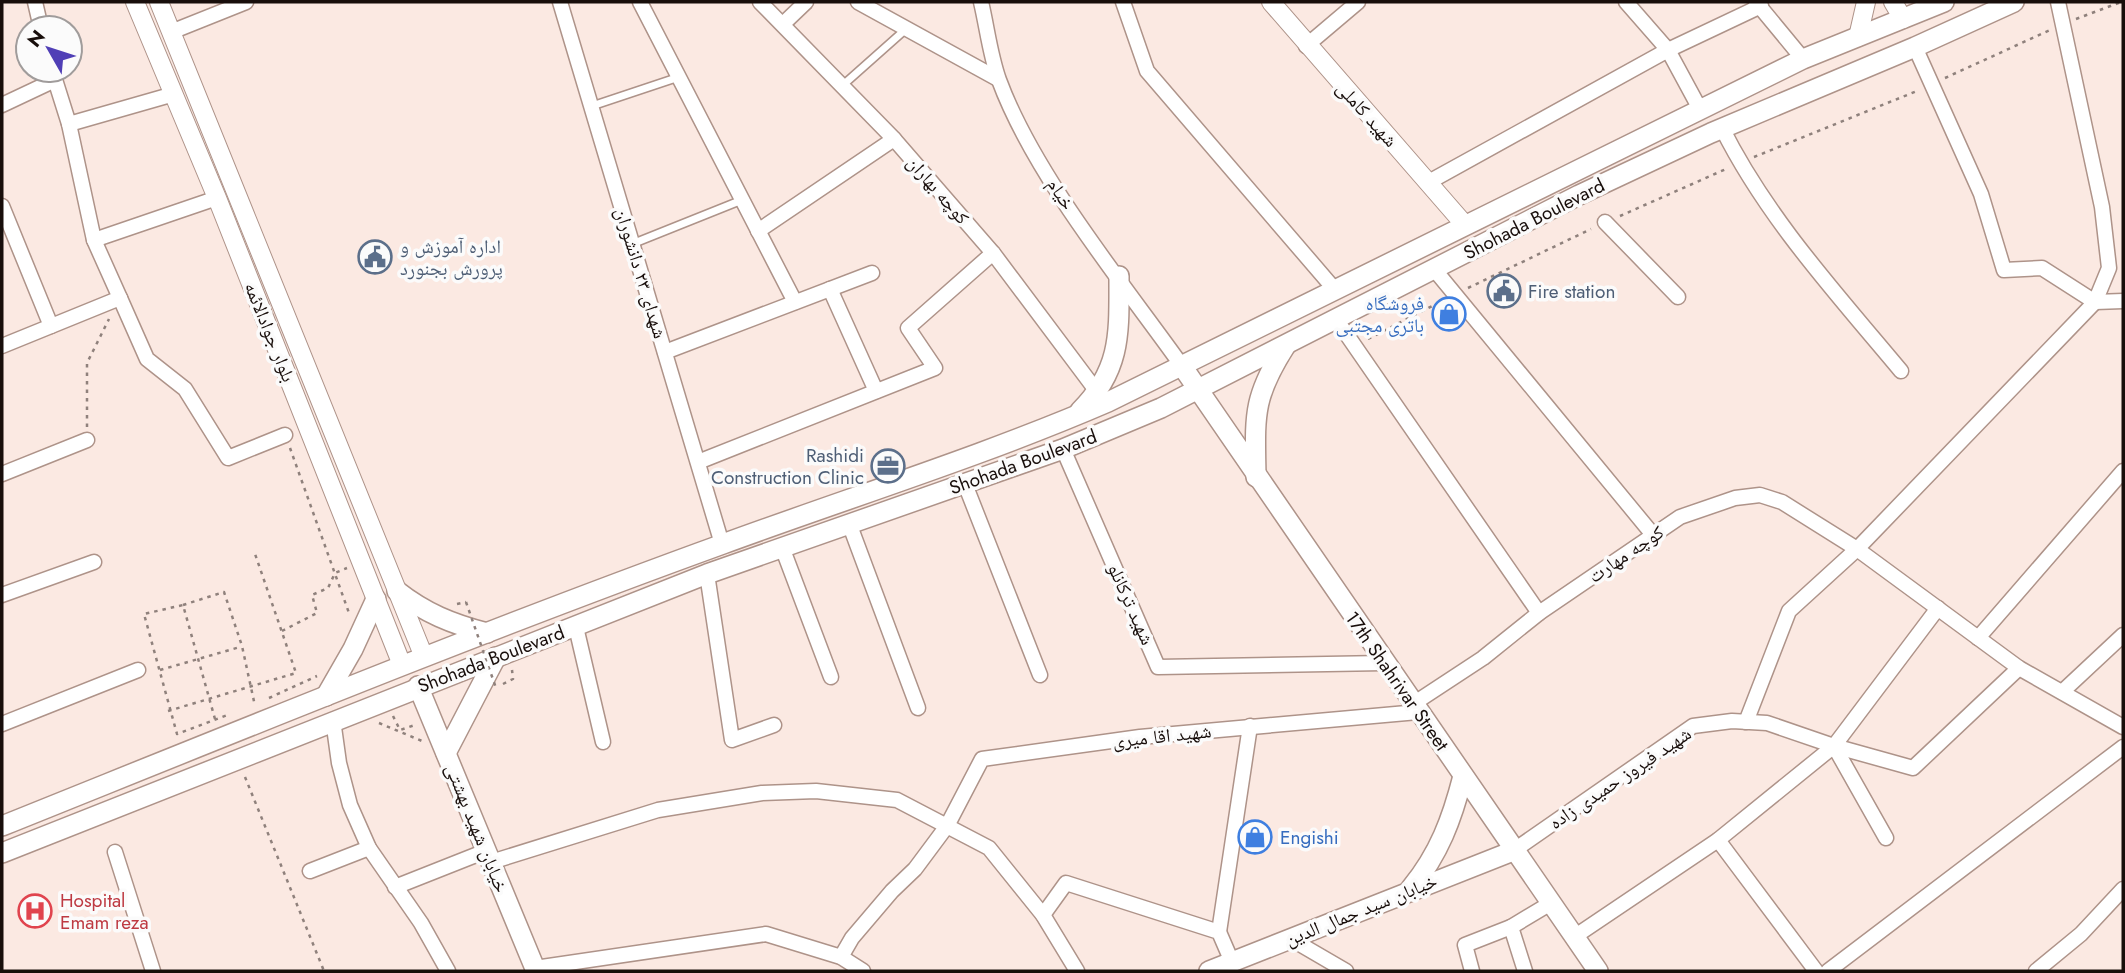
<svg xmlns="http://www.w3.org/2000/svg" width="2125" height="973" font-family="Jost,'Noto Naskh Arabic',sans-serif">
<rect width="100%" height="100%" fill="#fbe9e2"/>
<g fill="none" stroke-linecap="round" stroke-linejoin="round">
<defs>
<g id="service">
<polyline points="843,85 906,29"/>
<polyline points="592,106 679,77"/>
<polyline points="632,244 742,200"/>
</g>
<g id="minor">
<polyline points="35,2 41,28"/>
<polyline points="560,2 722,544"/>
<polyline points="640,2 795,302"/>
<polyline points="760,2 894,139 993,253 1098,393"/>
<polyline points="858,2 998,79"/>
<path d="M 981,2 C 987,27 990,55 999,80 C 1034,175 1122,282 1182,366"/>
<polyline points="1123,2 1147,71 1336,291"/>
<polyline points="1626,2 1668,50 1701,111"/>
<polyline points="1756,2 1803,59"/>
<polyline points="783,24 806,2"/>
<polyline points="171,32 246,2"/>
<polyline points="1306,46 1358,2"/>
<polyline points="1915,47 1981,194 2004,270 2042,268 2095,302 2123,301"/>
<polyline points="52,70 69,124 94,240 120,298 147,359 185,389 228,458 285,435"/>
<polyline points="2,105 55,80"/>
<polyline points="69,124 174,94"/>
<path d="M 1722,128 C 1767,218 1836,293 1901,371"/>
<polyline points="1427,183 1668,50 1761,6"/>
<polyline points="2,206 51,326"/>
<polyline points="1605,222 1678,297"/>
<polyline points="758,231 894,139"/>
<polyline points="94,240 217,198"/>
<polyline points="1434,269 1654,536"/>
<polyline points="830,289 876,391"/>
<polyline points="1336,319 1539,613"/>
<polyline points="2,346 120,298"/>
<polyline points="665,352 872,273"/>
<polyline points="1063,449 1158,667 1384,663"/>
<polyline points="698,462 935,368 908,328 993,253"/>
<polyline points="2,474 87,440"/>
<polyline points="965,484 1040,675"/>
<polyline points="849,523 918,708"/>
<polyline points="782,547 831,677"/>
<polyline points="707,574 732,740 774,725"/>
<polyline points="2,595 94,562"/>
<polyline points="576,627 603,742"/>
<polyline points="1978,638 2123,471"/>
<polyline points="2062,692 2123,635"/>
<polyline points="1413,704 1483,658 1539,613 1680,517 1735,498 1760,495 1782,502 1857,549 2019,668 2123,727"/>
<polyline points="333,720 339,763 350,805 369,848 421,923 448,971"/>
<polyline points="1746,722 1789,611 1857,549 2095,302 2109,268 2102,207 2058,2"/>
<polyline points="2,724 138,670"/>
<polyline points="1834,746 1913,768 2019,668"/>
<polyline points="1718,840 1816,971"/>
<polyline points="1513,851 1693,726 1732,721 1767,723 1834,746 1886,838"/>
<polyline points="115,852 153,971"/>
<polyline points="491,862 658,810 762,793 816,791 897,800 989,848 1043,915 1077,971"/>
<polyline points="310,871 369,848"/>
<polyline points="395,887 486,851"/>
<polyline points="1043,915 1066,883 1219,932 1232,962"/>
<polyline points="1219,932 1250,726"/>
<polyline points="1574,937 1718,840 1834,746 1938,608"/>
<polyline points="1291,939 1346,971"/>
<polyline points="841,957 852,938 892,891 915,869 947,826 982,759 1140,737 1418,712"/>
<polyline points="535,968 766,934 841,957 863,971"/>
<polyline points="1472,971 1465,945 1511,927"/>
<polyline points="1525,971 1511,927 1551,903"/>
<polyline points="1828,971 2123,747"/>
<polyline points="2036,971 2081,934 2123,889"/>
</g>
<g id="tertiary">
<polyline points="135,2 217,198 402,665"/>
<polyline points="159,2 424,657"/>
<polyline points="1271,2 1465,225"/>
<polyline points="1893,2 1903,19"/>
<polyline points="1858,37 1866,2"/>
</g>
<g id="secondary">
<polyline points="1182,366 1598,971"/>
<path d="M 1080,411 C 1122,369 1119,332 1119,276"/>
<path d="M 1256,477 C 1255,416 1252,398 1286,345"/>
<path d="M 397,591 C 425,613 452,624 487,633"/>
<polyline points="418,686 536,971"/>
<polyline points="326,696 353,649 376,599"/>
<polyline points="446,753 496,657"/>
<path d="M 2,826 C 241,730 480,632 723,544 C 851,497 983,456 1108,402 L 1803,59 L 1944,2"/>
<polyline points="2,853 707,574 1063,449 1161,408 1579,195 1711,133 1915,47 2014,2"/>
<path d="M 1411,888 C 1439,854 1452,819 1463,776"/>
<polyline points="1209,971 1513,851"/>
</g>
</defs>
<use href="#service" stroke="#ae9389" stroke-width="10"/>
<use href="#minor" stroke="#ae9389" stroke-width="17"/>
<use href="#tertiary" stroke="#ae9389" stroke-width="20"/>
<use href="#secondary" stroke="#ae9389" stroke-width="22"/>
<g stroke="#8f817c" stroke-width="2.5" stroke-dasharray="3.5 5" stroke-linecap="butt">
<polyline points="2076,19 2121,2"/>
<polyline points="1945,78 2050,30"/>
<polyline points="1754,157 1917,91"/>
<polyline points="1620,216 1726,169"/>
<polyline points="1468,288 1591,229"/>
<polyline points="1368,339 1440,302"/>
<polyline points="87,427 87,363 109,319"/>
<polyline points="290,448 349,613"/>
<polyline points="457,604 466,602"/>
<polyline points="183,605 224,592 242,646 255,706"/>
<polyline points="282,631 317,613 312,595 328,588 335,573 347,568"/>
<polyline points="160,670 240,647"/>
<polyline points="503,684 513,679 512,670"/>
<polyline points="269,698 317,676"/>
<polyline points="168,711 296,673 254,551"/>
<polyline points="393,716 400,730 415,725"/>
<polyline points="215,719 183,605 144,614 177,734 230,714"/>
<polyline points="379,723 422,741"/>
<polyline points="245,777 324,971"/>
</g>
<use href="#service" stroke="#fff" stroke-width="7"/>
<use href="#minor" stroke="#fff" stroke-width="14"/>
<use href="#tertiary" stroke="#fff" stroke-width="18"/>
<use href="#secondary" stroke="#fff" stroke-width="19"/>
<polyline stroke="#8f817c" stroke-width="2.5" stroke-dasharray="3.5 5" stroke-linecap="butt" points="466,602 496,688"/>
</g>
<defs>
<symbol id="civic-ring" viewBox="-11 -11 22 22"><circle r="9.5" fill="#fbfbfb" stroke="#5c6f8a" stroke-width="1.5"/><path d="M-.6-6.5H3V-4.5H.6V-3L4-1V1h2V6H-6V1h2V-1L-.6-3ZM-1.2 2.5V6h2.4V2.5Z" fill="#5c6f8a"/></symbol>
<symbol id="shop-ring" viewBox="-11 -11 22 22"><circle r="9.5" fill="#fbfbfb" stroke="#3f7fe0" stroke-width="1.5"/><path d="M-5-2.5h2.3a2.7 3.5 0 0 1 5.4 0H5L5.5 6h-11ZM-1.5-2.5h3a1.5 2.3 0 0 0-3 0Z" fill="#3f7fe0"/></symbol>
<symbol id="office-ring" viewBox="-11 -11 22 22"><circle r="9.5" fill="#fbfbfb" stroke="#5c6f8a" stroke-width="1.5"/><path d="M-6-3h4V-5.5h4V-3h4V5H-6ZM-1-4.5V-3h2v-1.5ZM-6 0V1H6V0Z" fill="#5c6f8a"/></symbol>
<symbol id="hospital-ring" viewBox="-11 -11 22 22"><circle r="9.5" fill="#fbfbfb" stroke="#e0444e" stroke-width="1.5"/><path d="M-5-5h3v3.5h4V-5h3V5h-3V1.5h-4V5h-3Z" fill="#e0444e"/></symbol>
</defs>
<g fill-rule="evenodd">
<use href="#civic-ring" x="356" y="238" width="38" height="38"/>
<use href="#civic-ring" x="1485" y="272" width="38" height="38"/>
<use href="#shop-ring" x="1430" y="295" width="38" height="38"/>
<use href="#office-ring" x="869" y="447" width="38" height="38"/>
<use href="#shop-ring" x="1236" y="818" width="38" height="38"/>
<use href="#hospital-ring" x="16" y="892" width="38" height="38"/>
</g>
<g text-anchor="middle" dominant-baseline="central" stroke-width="7" stroke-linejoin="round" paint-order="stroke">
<g font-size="19" fill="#180e0b" stroke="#fbfbfb">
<text transform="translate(1367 114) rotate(48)">شهید کاملی</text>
<text transform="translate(938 190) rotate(49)">کوچه بهاران</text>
<text transform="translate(1061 194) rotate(57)">خیام</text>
<text transform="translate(1534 219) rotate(-27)">Shohada Boulevard</text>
<text transform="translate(641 273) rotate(73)">شهدای ۲۳ دانشوران</text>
<text transform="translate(270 332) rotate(68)">بلوار جوادالائمه</text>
<text transform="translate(1023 462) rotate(-20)">Shohada Boulevard</text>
<text transform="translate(1626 554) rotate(-34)">کوچه مهارت</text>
<text transform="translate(1131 604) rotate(66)">شهید ترکانلو</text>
<text transform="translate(491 659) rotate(-21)">Shohada Boulevard</text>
<text transform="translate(1397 681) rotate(55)">17th Shahrivar Street</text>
<text transform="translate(1162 736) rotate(-6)">شهید اقا میری</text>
<text transform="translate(1620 778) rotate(-34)">شهید فیروز حمیدی زاده</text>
<text transform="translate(477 828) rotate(68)">خیابان شهید بهشتی</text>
<text transform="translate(1361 910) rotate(-22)">خیابان سید جمال الدین</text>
</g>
<g font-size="19" fill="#4e5e75" stroke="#fbfbfb" text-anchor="start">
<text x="400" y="246">اداره آموزش و<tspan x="400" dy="22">پرورش بجنورد</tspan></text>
<text x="1528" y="291">Fire station</text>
<text x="864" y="455" text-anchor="end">Rashidi<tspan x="864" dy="22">Construction Clinic</tspan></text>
</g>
<g font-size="19" fill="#366cbe" stroke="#fbfbfb" text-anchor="end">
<text x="1424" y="303">فروشگاه<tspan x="1424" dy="22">باتری مجتبی</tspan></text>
<text x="1280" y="837" text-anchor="start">Engishi</text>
</g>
<g font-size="19" fill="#be3a42" stroke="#fbfbfb" text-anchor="start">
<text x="60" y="900">Hospital<tspan x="60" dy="22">Emam reza</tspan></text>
</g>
</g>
<rect width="2125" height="973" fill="none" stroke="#180e0b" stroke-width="7"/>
<g transform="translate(49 49) rotate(309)"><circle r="33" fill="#fbfbfb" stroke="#a09c9b" stroke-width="2"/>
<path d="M0-5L12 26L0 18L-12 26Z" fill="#503fb6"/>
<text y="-10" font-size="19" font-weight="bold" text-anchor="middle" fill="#180e0b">N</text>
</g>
</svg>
